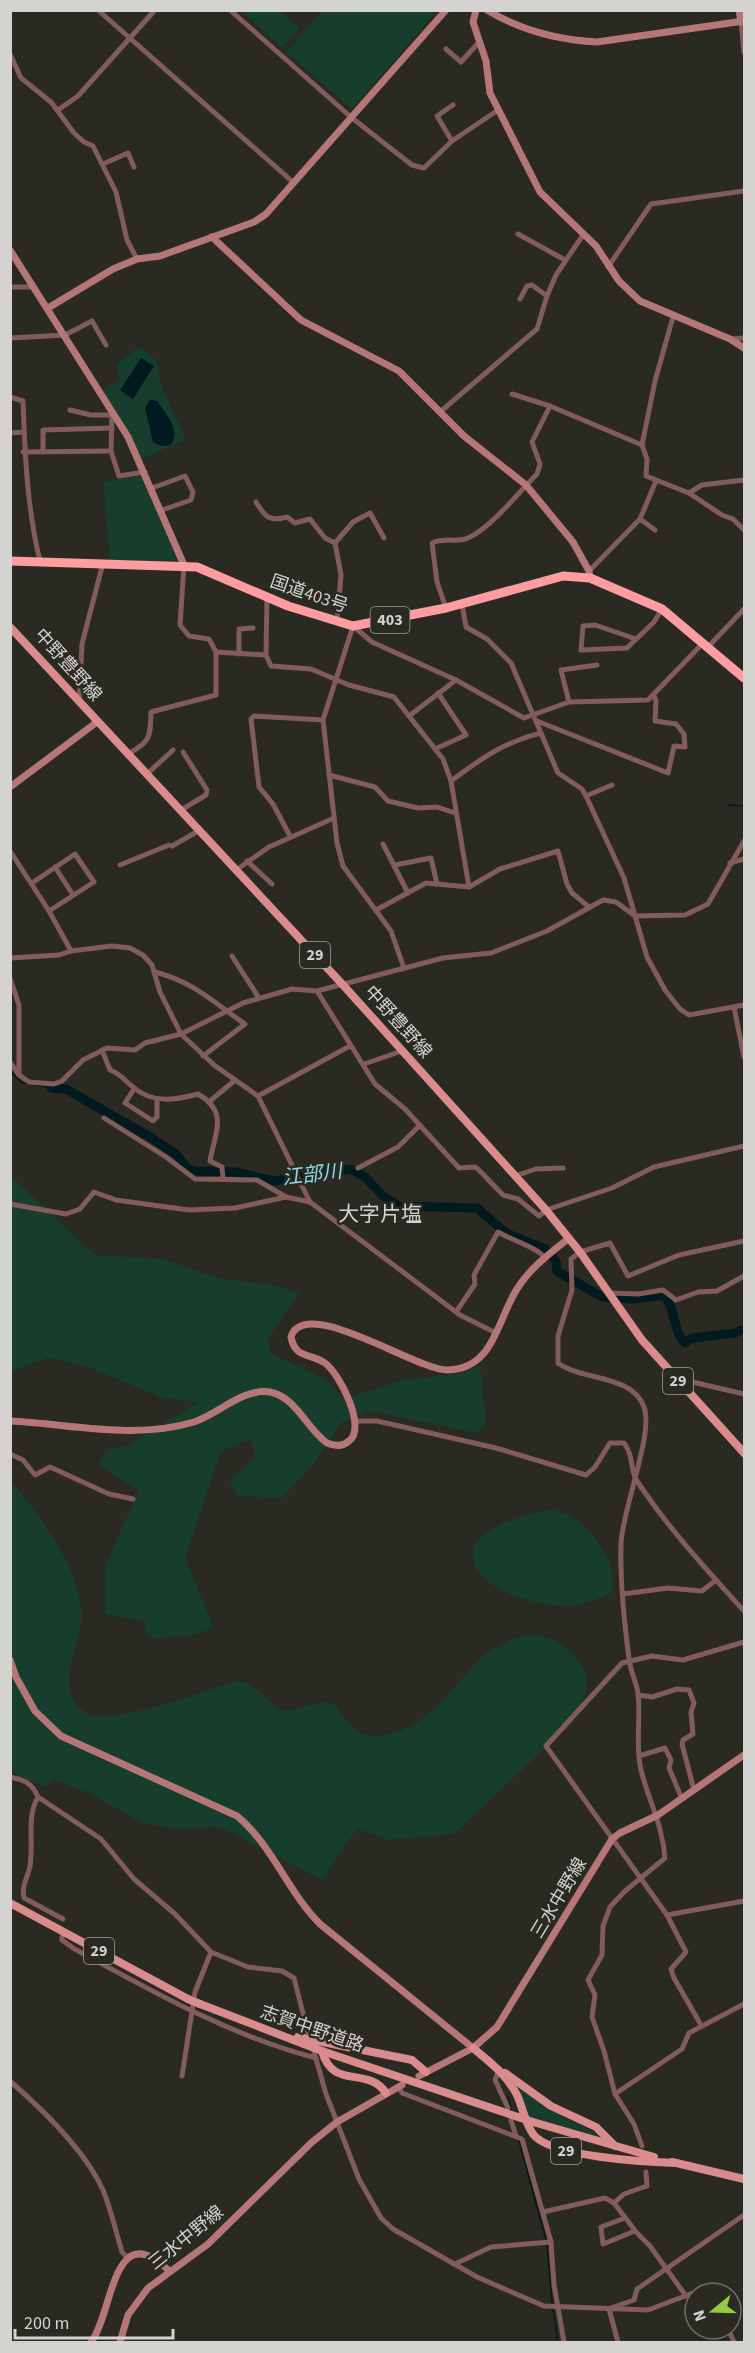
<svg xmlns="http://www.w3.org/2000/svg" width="755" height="2353" font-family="'Source Sans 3','Noto Sans JP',sans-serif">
<rect width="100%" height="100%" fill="#2a2922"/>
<g fill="#173d2d">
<polygon points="241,11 280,11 300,28 282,48"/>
<polygon points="322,11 322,10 437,11 352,109 286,52"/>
<polygon points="139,347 156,360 163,390 186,440 139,460 100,391 120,379 116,364"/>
<polygon points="143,475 180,561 110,560 103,482"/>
<polygon points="10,1175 95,1255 165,1259 217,1278 279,1286 299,1293 268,1339 271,1354 326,1379 343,1399 403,1380 461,1373 480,1365 486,1423 477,1433 370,1411 341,1423 313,1465 282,1498 237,1496 230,1482 256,1456 251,1440 221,1451 185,1558 214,1628 194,1635 150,1639 143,1621 105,1614 105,1566 139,1490 98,1465 107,1449 126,1446 199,1402 163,1398 86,1366 47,1358 11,1372"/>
<path d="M 10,1482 C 22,1491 28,1502 37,1514 C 59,1545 74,1568 81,1607 C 86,1640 52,1679 80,1708 C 84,1712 90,1716 96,1716 C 131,1719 201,1692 237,1681 L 251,1684 L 277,1708 L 286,1711 L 324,1702 L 336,1704 C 347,1725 359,1739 385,1735 C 420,1730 445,1698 467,1673 C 476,1663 485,1651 498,1646 C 508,1641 520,1635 532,1635 C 556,1633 586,1658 587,1682 C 587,1698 579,1710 571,1724 L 454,1834 L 387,1840 L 357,1829 L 322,1880 L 228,1831 L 214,1827 L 177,1829 L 142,1823 L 93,1795 L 53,1779 L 45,1787 L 11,1772 Z"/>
<path d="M 551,1509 C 560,1512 570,1514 577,1520 C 595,1532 620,1571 611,1593 C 598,1599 581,1606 567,1606 C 536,1605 482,1593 473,1559 C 471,1551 475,1540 482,1535 C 500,1521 530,1515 551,1509 Z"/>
<path d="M 512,2080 C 543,2111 566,2116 603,2136 L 604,2139 L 528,2116 L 524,2100 Z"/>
</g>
<g fill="#011a1f">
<polygon points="141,358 154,366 133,399 120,390"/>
<path d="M 150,400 L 157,401 C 165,413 183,432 170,445 L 161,446 L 153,442 L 145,408 Z"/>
</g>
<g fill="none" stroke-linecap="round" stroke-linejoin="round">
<g stroke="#011a1f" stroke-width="1.5">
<polyline points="728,805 744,806"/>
<polyline points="10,1071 21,1082 51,1088"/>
<polyline points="508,2097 511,2110"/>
<polyline points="519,2141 546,2240"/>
<polyline points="547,2245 552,2303"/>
<polyline points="553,2308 558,2342"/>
</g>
<path stroke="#011a1f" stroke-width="9" d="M 51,1088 L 66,1089 L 150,1137 L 176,1154 L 187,1168 L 194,1171 L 236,1172 L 274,1181 L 350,1169 L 365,1177 L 383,1196 L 399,1206 L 477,1208 L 506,1233 L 545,1249 L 556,1261 L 557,1271 L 602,1297 L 633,1299 L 663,1295 C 676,1306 672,1330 685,1343 L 692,1338 L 735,1333 L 744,1329"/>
<g stroke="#825b5b" stroke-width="5">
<polyline points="98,10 294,183"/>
<polyline points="230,10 352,118 412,165 424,168 452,141 498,110"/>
<polyline points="741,22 744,52"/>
<polyline points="446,49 461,62 480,41"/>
<polyline points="10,54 21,78 51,102 74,133 84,142 93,146 116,192 127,240 137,259"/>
<polyline points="58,110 78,96 155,10"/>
<polyline points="452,141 437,116 453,105"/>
<polyline points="103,164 128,153 134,167"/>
<polyline points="518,234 565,260"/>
<polyline points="608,267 651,204 744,191"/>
<polyline points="10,287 34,287"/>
<polyline points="520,299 527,286 532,285 547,296 556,275 583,235"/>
<polyline points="673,317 655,381 642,445 647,459 646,476 689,493 722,515 733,519 744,530"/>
<polyline points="10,338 65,335 92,321 106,345"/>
<polyline points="731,339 744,338"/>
<polyline points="512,394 550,406 642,445"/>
<path d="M 10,397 L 23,401 C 25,455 27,508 40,561"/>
<polyline points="70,410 91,415 112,415"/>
<polyline points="440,412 537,329 547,296"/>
<polyline points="112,413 111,451 119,476 145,472"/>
<polyline points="10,433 24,432"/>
<polyline points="23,452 111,451"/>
<polyline points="43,452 43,430 112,428"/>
<polyline points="152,488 185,476 193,492 191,500 162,510"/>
<polyline points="689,493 702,485 744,480"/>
<path d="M 256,502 C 265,517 269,522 287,517 L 295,523 L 310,519 L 325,538 L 335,543 L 341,575 L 337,621"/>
<polyline points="640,519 655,530"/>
<polyline points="335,543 353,522 370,513 384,538"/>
<polyline points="589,571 640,519 656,481"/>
<polyline points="462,604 466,627 487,639 511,663 558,773 582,789 586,796 624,878 647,957 665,990 680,1009 689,1015 744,1005"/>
<path d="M 446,608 L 437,582 L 432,543 C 445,537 458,543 468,538 C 491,528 518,493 537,474 L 540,464 L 532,442 L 550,406"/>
<polyline points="636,639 595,625 583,626 581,650 627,648 654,622 662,609"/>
<polyline points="709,646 744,609"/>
<polyline points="216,652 266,655 271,666 311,669 349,685 394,697 443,759 451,781 469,887"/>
<polyline points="239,654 239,629 253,628"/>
<polyline points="266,655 267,597"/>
<polyline points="79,702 82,644 103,563"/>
<polyline points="569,702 561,670 597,665"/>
<polyline points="409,716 456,680"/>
<polyline points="537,721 668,773 674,746 685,747 684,734 676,724 655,721 656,701 654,696"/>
<polyline points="435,749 466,735 438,693"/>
<path d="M 128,754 C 152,741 150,736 151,712 L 216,695 L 216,652 L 209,639 L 189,636 L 180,625 L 184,565"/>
<polyline points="147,774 173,750"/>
<polyline points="329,775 375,787 388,801 418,808 437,807 455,813"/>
<path d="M 451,781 C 482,758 504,742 541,733"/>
<polyline points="586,796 612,785"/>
<polyline points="181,810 206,795 207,790 183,752"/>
<polyline points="290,836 273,804 259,787 251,719 254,716 323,720"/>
<polyline points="383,844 408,893"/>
<polyline points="172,846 200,830"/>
<polyline points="10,851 49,911 71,951"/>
<polyline points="247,861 272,884"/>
<polyline points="730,863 744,859"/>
<polyline points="120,865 169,845"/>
<polyline points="395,865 431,858 437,884"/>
<polyline points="55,867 73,895"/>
<polyline points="236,870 269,847 334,818"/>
<polyline points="32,883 75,854 94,882 49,911"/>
<polyline points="378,909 426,883 469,887 500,869 558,851 567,884 572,893 589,907"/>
<polyline points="232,956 259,998"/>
<polyline points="10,958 59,955 71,951 112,946 130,948 143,955 152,965 160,992 181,1034 214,1065 258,1096 310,1202 460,1315 496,1333"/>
<polyline points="404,968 391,931 343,866 337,843 323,720 353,626 372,642 456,680 524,718 569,702 648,700 704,642"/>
<path d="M 155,972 C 194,982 213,1002 245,1024 L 203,1056"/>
<polyline points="10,978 19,1005 19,1074"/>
<polyline points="317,991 375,1084 405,1109 459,1168 475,1167 479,1170 503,1195 518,1199 539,1216 546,1210 612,1188 654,1167 744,1146"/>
<polyline points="734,1007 744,1057"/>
<path d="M 102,1050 L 110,1070 C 121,1074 124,1080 133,1087 C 152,1104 176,1100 198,1094 C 229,1112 215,1132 210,1161 L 222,1167 L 223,1179"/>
<polyline points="10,1062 19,1075 29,1082 54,1084 62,1081 83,1060 107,1048 135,1050 145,1043 181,1034 243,1003 292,989 317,991 443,958 491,953 547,931 603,900 616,902 635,916 685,915 708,904 744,841"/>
<polyline points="364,1064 402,1051"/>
<polyline points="134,1089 125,1103 153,1121 157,1117 157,1099"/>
<polyline points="258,1096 350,1046"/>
<polyline points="210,1101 234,1081"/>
<polyline points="104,1118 166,1157 195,1179 257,1180 286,1197"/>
<polyline points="358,1168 398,1147 419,1126"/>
<polyline points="515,1176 536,1169 563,1168"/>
<polyline points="10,1204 66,1214 80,1209 94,1192 116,1200 189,1210 235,1208 286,1197 310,1202"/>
<polyline points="610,1293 638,1294 663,1290 676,1300 698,1292 717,1291 744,1276"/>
<path d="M 456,1312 L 475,1284 L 474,1275 L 498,1232 C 511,1240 537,1247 544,1257"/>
<polyline points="681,1385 688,1381 744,1394"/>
<path d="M 356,1421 L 377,1421 L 496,1448 L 586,1475 L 595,1467 L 610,1443 L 624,1443 C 635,1458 629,1469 637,1481 C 668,1528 707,1570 744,1611"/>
<polyline points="10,1454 23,1460 35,1475 50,1467 109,1494 133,1499"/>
<polyline points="623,1594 668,1588 702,1591 716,1580"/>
<polyline points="638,1695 652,1697 677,1689 689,1690 694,1703 691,1712 693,1734 683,1740 682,1744 694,1790"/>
<polyline points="639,1756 665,1748 671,1760 669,1768 682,1799"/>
<path d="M 10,1777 C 25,1780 32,1783 38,1797 L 101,1839 L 134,1879 L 175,1914 L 211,1952 L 248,1967 L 282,1971 L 294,1978 L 308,2033"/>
<path d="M 38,1797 C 26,1817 34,1843 30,1866 C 28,1877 21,1886 24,1898 L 63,1919"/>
<polyline points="667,1915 744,1901"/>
<path d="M 62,1937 L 62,1940 L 73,1948 C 150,1990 230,2036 316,2058"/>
<polyline points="701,2025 674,1978 671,1969 686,1952 667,1915 546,1746 622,1663 652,1656 683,1660 744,1642"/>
<polyline points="314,2052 326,2094 359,2179 381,2218 393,2229 477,2277 544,2306 648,2310 701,2290 708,2293"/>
<polyline points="499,2070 495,2080 508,2108"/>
<polyline points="182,2076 195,1992 211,1952"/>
<path d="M 10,2081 C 43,2110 85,2150 103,2190 C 111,2210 116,2232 122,2252 L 128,2258"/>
<polyline points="398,2087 402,2093 522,2139 551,2242 554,2285 564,2342"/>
<polyline points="615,2094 682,2049 689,2033 744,2004"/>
<polyline points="511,2120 516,2136"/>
<path d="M 642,2146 L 634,2124 L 615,2094 L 604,2051 L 592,2017 L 595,1995 L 588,1980 L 602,1955 L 603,1926 L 610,1907 L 625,1891 L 665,1858 C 662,1823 649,1802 641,1770 C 635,1745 641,1719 638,1693 C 636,1681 630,1670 629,1658 C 624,1621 620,1582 621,1544 C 622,1510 654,1433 644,1407 C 632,1374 582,1381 558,1363 L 558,1336 L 572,1290 L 571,1259 L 580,1252 L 610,1243 L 628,1276 L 679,1255 L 744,1241"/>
<polyline points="614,2203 624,2194 647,2186 646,2172"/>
<polyline points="543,2212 605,2198 614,2203 637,2233 650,2246 686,2296"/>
<polyline points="625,2218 601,2227 603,2244 635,2231"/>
<polyline points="455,2264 491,2247 551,2242"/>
<polyline points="611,2308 634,2300 637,2289 744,2215"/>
<polyline points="609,2309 618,2342"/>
<polyline points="728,2329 734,2342"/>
</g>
<g stroke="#b47677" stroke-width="7">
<polyline points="476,10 473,22 486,61 490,93 540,192 596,246 619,281 640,301 730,339 744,348"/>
<path d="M 487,10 C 520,30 559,40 597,42 L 744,21"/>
<polyline points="739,10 741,22"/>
<polyline points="212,237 301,320 399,371 464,436 526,485 573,542 589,571 590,578"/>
<polyline points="10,250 128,437 184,565"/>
<polyline points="48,308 113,269 137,259 160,256 254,222 266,214 446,10"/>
<polyline points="10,787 97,722"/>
<path d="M 10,1421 C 71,1424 134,1440 194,1422 C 218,1414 243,1388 270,1392 C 296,1397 307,1429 327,1443 C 334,1446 342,1447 349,1441 C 367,1428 340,1374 325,1363 C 311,1353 295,1359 291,1337 C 304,1294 417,1371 448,1370 C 494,1369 497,1320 517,1289 C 530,1268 550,1253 569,1238"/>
<path d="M 10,1660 L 16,1677 L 35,1711 L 61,1736 L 237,1816 C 273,1846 287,1891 320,1924 L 473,2048"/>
<polyline points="419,2076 473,2048 497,2027 612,1839 620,1833 658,1815 744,1755"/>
<path d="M 91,2342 C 113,2315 112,2214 169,2271"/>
<polyline points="120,2342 128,2315 148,2288 208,2244 311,2143 337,2122 402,2085"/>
</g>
<g stroke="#da8b8c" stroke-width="8">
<polyline points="10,627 343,985 546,1210 580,1252 642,1340 744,1453"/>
<polyline points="10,1903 188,1999"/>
<polyline points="200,2004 322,2051 518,2117"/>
<polyline points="298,2037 412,2060 426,2072"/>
<path d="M 473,2048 C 490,2062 507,2075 517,2095 C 523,2108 525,2123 533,2134 C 549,2157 647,2162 676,2163"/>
<path d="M 322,2051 C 333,2091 367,2065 386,2093"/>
<polyline points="505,2073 551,2106 596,2127 615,2146"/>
<polyline points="533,2122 654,2157"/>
<polyline points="672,2162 744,2179"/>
</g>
<polyline stroke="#fe9d9f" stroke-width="9" points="10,561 197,567 288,606 353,626 446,608 563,576 590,578 662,609 744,678"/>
<g stroke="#da8b8c" stroke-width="8">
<polyline points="188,1999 200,2004"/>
<polyline points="518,2117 533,2122"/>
</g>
</g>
<g text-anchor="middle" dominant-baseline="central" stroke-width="5" stroke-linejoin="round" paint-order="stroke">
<g fill="#2a2922" stroke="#a1a09b" stroke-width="1.5">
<rect x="370.5" y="607" width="39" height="26" rx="4.5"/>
<rect x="300" y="942" width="30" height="26" rx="4.5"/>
<rect x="663" y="1368" width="30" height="26" rx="4.5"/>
<rect x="84" y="1938" width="30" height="26" rx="4.5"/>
<rect x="551" y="2138" width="30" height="26" rx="4.5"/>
</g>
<g font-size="16" font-weight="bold" fill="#d4d3cf">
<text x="390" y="620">403</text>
<text x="315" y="955">29</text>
<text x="678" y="1381">29</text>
<text x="99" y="1951">29</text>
<text x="566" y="2151">29</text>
</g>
<g font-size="18" fill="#d4d3cf" stroke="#2a2922">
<text transform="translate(309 594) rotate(19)">国道403号</text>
<text transform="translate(68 665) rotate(48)">中野豊野線</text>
<text transform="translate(398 1022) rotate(48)">中野豊野線</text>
<text transform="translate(559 1898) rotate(-59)">三水中野線</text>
<text transform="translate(312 2029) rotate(19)">志賀中野道路</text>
<text transform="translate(186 2238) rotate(-39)">三水中野線</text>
</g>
<g font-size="20" font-style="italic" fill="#89ddf0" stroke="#2a2922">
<text transform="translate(312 1175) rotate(-7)">江部川</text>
</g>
<g font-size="21" fill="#d4d3cf" stroke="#2a2922">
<text x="380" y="1214">大字片塩</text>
</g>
</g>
<rect width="755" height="2353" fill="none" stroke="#d4d3cf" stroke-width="24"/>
<g transform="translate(713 2311) rotate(251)"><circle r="28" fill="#2a2922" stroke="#6e6d67" stroke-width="1.5"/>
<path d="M0-4.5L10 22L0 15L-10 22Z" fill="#92cd3f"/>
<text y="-9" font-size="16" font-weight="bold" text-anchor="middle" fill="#d4d3cf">N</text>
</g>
<path d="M15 2329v9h158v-9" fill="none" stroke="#d4d3cf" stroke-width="3"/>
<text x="24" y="2329" font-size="18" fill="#d4d3cf" stroke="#2a2922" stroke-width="4.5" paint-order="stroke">200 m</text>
</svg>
